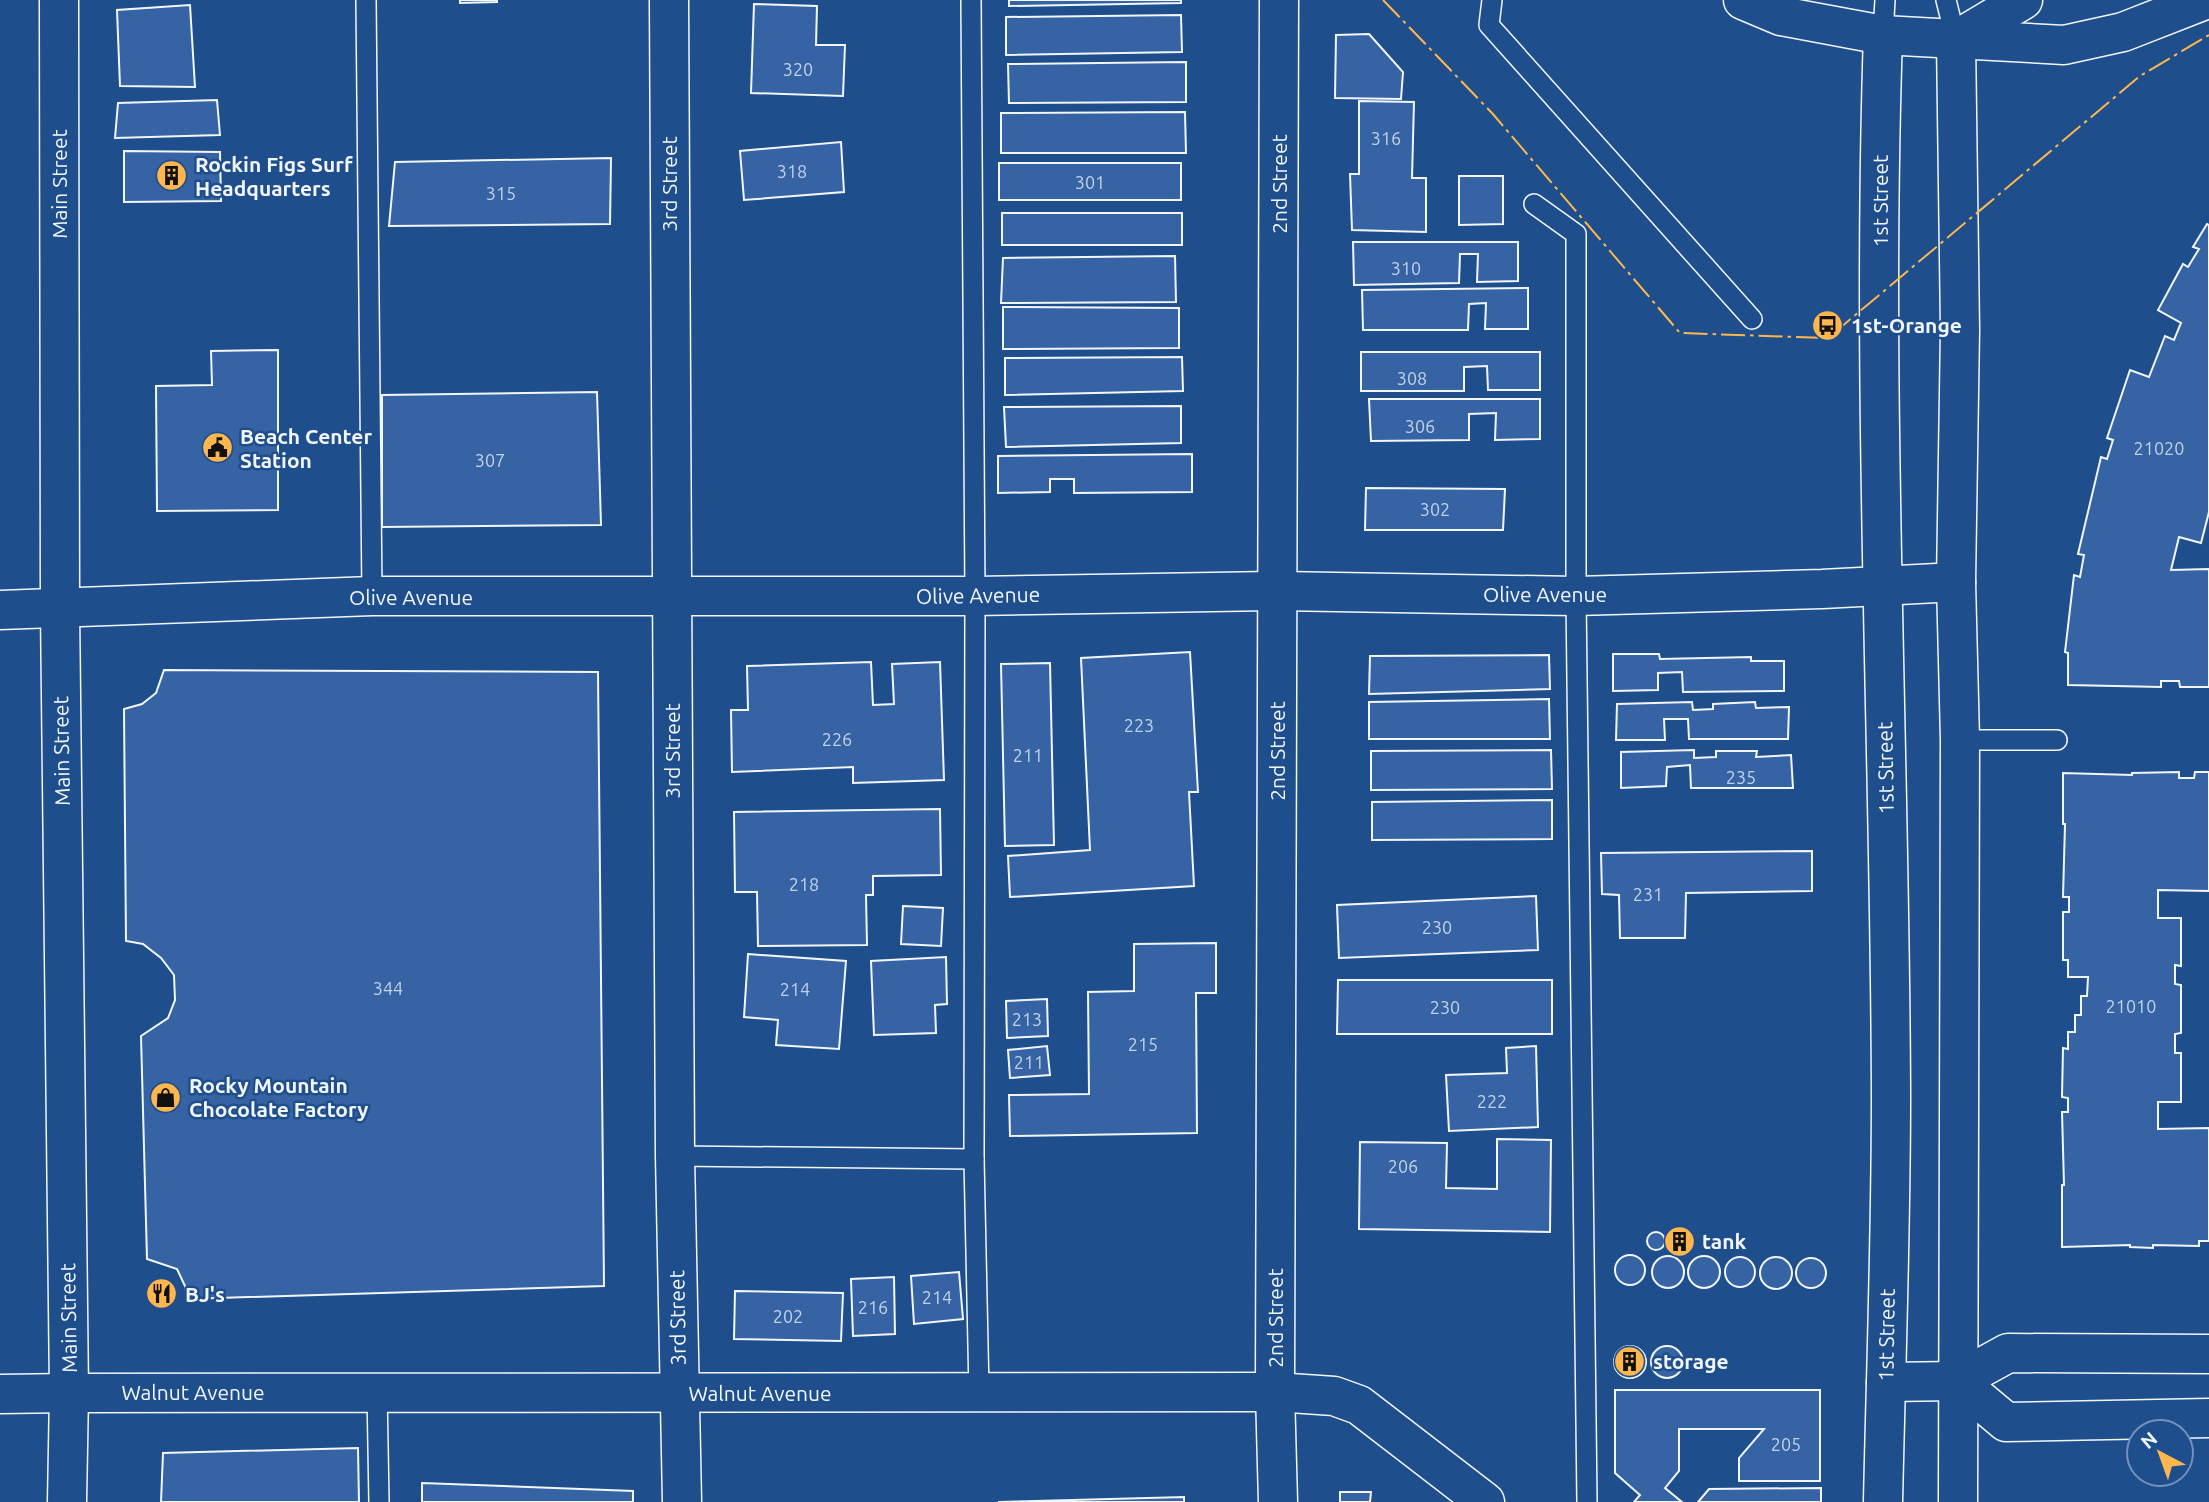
<svg xmlns="http://www.w3.org/2000/svg" width="2209" height="1502" font-family="Ubuntu,sans-serif">
<rect width="100%" height="100%" fill="#1f4e8c"/>
<g fill="#3563a3" stroke="#f2f6ff" stroke-width="2">
<polygon points="460,0 497,0 497,2 460,3"/>
<polygon points="1009,0 1181,0 1181,3 1009,6"/>
<polygon points="754,4 817,6 816,45 845,45 843,96 751,93"/>
<polygon points="190,5 195,87 120,86 117,10"/>
<polygon points="1181,15 1182,52 1006,55 1006,17"/>
<polygon points="1369,34 1403,72 1401,99 1335,98 1336,35"/>
<polygon points="1186,62 1186,102 1009,103 1008,64"/>
<polygon points="217,100 220,135 115,138 118,103"/>
<polygon points="1359,101 1414,102 1412,178 1426,178 1426,232 1352,230 1350,174 1359,174"/>
<polygon points="1185,112 1186,153 1001,153 1001,113"/>
<polygon points="841,142 844,192 744,200 740,151"/>
<polygon points="124,151 220,152 221,201 124,202"/>
<polygon points="611,158 610,224 389,226 395,162"/>
<rect x="999" y="163" width="182" height="37"/>
<polygon points="1459,176 1503,176 1503,224 1459,225"/>
<rect x="1002" y="213" width="180" height="32"/>
<polygon points="2207,224 2209,225 2209,512 2201,543 2179,537 2171,570 2209,569 2209,687 2180,687 2179,681 2161,681 2161,687 2068,685 2068,653 2065,652 2074,575 2080,577 2084,555 2078,554 2101,457 2107,459 2113,440 2107,438 2130,370 2149,377 2165,336 2174,340 2181,323 2158,310 2183,264 2188,267 2199,249 2193,247"/>
<polygon points="1353,242 1518,242 1518,281 1477,282 1478,254 1460,254 1459,283 1354,285"/>
<polygon points="1175,256 1176,302 1001,303 1003,258"/>
<polygon points="1528,288 1528,329 1485,329 1486,303 1469,304 1468,330 1363,330 1362,290"/>
<polygon points="1003,307 1179,308 1179,348 1003,349"/>
<polygon points="278,350 278,510 157,511 156,386 212,385 211,351"/>
<polygon points="1361,352 1540,352 1540,390 1488,390 1487,366 1464,367 1464,391 1361,391"/>
<polygon points="1182,357 1183,391 1005,395 1005,358"/>
<polygon points="597,392 601,525 382,527 382,395"/>
<polygon points="1369,399 1540,399 1540,439 1495,440 1496,413 1469,414 1469,440 1371,441"/>
<polygon points="1181,406 1181,443 1006,447 1004,407"/>
<polygon points="1192,454 1192,492 1074,493 1074,479 1050,479 1050,492 998,493 998,456"/>
<polygon points="1366,488 1505,489 1503,530 1365,530"/>
<polygon points="1190,652 1198,792 1189,792 1194,886 1010,897 1008,856 1090,850 1081,658"/>
<polygon points="1613,654 1659,654 1660,659 1751,657 1751,661 1784,661 1784,691 1683,692 1682,672 1658,673 1658,690 1613,691"/>
<polygon points="1549,655 1550,689 1369,694 1370,656"/>
<polygon points="871,662 873,705 894,704 892,664 940,662 944,780 853,783 853,767 732,772 731,710 748,710 747,666"/>
<polygon points="1050,663 1054,845 1005,846 1001,664"/>
<polygon points="164,670 598,672 604,1286 187,1299 185,1286 177,1269 147,1259 141,1036 168,1018 175,1000 174,975 161,958 143,944 126,941 124,709 142,704 156,693"/>
<polygon points="1549,699 1550,739 1369,739 1369,702"/>
<polygon points="1692,702 1693,710 1713,709 1713,704 1755,702 1756,708 1789,707 1788,739 1689,739 1688,719 1664,719 1665,740 1616,740 1617,704"/>
<polygon points="1551,750 1552,789 1371,790 1371,751"/>
<polygon points="1694,750 1694,758 1716,757 1716,751 1757,751 1756,757 1791,755 1793,788 1691,788 1690,765 1667,767 1666,786 1621,788 1621,752"/>
<polygon points="2179,772 2179,778 2194,778 2195,772 2209,772 2209,891 2158,890 2158,918 2181,918 2181,966 2175,965 2175,984 2181,985 2181,1033 2175,1034 2175,1053 2181,1053 2181,1102 2158,1102 2158,1129 2209,1128 2209,1241 2199,1241 2199,1246 2153,1245 2153,1248 2130,1247 2130,1245 2062,1247 2062,1185 2064,1185 2062,1112 2068,1112 2068,1098 2062,1097 2063,1048 2068,1049 2068,1032 2075,1032 2075,1015 2081,1015 2081,996 2087,996 2088,977 2068,977 2068,960 2063,960 2063,912 2069,912 2069,897 2063,897 2065,824 2063,824 2063,773 2132,775 2132,773"/>
<polygon points="1552,800 1552,839 1372,840 1372,802"/>
<polygon points="940,809 941,875 873,876 873,895 866,895 867,945 758,946 757,892 735,892 734,812"/>
<polygon points="1812,851 1812,891 1686,893 1685,938 1620,938 1619,895 1602,894 1601,853"/>
<polygon points="1536,896 1538,950 1339,958 1337,905"/>
<polygon points="903,906 943,908 941,946 901,944"/>
<polygon points="1216,943 1216,993 1196,993 1197,1133 1010,1136 1009,1095 1089,1094 1088,992 1134,991 1134,944"/>
<polygon points="748,954 846,961 839,1049 776,1045 778,1020 744,1017"/>
<polygon points="946,957 947,1004 935,1005 936,1033 874,1035 871,961"/>
<polygon points="1338,980 1552,980 1552,1034 1337,1034"/>
<polygon points="1047,999 1048,1036 1007,1038 1006,1001"/>
<polygon points="1047,1046 1050,1075 1010,1078 1008,1050"/>
<polygon points="1536,1046 1538,1127 1449,1131 1446,1075 1507,1073 1506,1048"/>
<polygon points="1497,1139 1551,1140 1550,1232 1359,1229 1360,1142 1447,1143 1446,1188 1497,1189"/>
<circle cx="1680" cy="1241" r="9"/>
<circle cx="1656" cy="1241" r="9"/>
<circle cx="1630" cy="1270" r="15"/>
<circle cx="1668" cy="1272" r="16"/>
<circle cx="1704" cy="1272" r="16"/>
<circle cx="1776" cy="1273" r="16"/>
<circle cx="1740" cy="1272" r="15"/>
<circle cx="1811" cy="1273" r="15"/>
<polygon points="959,1272 963,1319 914,1324 911,1276"/>
<polygon points="894,1277 895,1334 853,1336 851,1279"/>
<polygon points="735,1291 843,1293 841,1341 734,1339"/>
<circle cx="1630" cy="1362" r="16"/>
<circle cx="1667" cy="1362" r="16"/>
<polygon points="1615,1390 1820,1390 1820,1481 1739,1481 1739,1458 1764,1429 1679,1429 1679,1471 1665,1488 1682,1502 1634,1502 1640,1495 1615,1473"/>
<polygon points="358,1448 359,1502 161,1502 163,1453"/>
<polygon points="422,1483 633,1491 633,1502 422,1502"/>
<polygon points="1821,1488 1821,1502 1698,1502 1709,1489"/>
<polygon points="1340,1492 1371,1492 1370,1502 1340,1502"/>
<polygon points="1184,1497 1184,1502 998,1502"/>
</g>
<g fill="none" stroke-linecap="round" stroke-linejoin="round">
<defs>
<g id="lane">
<polyline points="366,0 372,596"/>
<polyline points="971,0 975,596 974,1159 979,1392"/>
<polyline points="1492,0 1489,25 1752,319"/>
<polyline points="1946,0 1956,40"/>
<polyline points="1883,35 1885,0"/>
<polyline points="1534,204 1576,234 1576,596 1587,1502"/>
<polyline points="1960,740 2057,740"/>
<polyline points="675,1156 974,1159"/>
<polyline points="377,1391 379,1502"/>
</g>
<g id="street">
<polyline points="669,0 675,1156 682,1502"/>
<polyline points="0,610 372,596 975,596 1278,591 1576,596 1822,589 1956,582"/>
<polyline points="1957,1381 2006,1422 2209,1418"/>
<polyline points="1886,1382 1957,1381 2008,1353 2209,1354"/>
<polyline points="0,1394 69,1393"/>
</g>
<g id="secondary">
<polyline points="59,0 60,609 69,1393 67,1502"/>
<polyline points="1743,0 1781,16 1883,35 2064,45 2123,32 2205,0"/>
<polyline points="1956,40 1960,330 1956,582 1960,740 1958,1502"/>
<polyline points="1956,40 2023,0"/>
<polyline points="69,1393 1275,1392 1334,1396 1359,1405 1485,1502"/>
<polyline points="1278,1502 1275,1392 1279,0"/>
<path d="M 1883,1502 C 1886,1367 1891,1232 1891,1096 C 1890,743 1871,388 1883,35"/>
</g>
</defs>
<use href="#lane" stroke="#f2f6ff" stroke-width="22"/>
<use href="#street" stroke="#f2f6ff" stroke-width="41"/>
<use href="#secondary" stroke="#f2f6ff" stroke-width="41"/>
<use href="#lane" stroke="#1f4e8c" stroke-width="19"/>
<use href="#street" stroke="#1f4e8c" stroke-width="38"/>
<use href="#secondary" stroke="#1f4e8c" stroke-width="38"/>
<polyline stroke="#ffb74d" stroke-width="2" stroke-dasharray="24 5 3.5 5" stroke-linecap="butt" points="1383,0 1492,113 1680,333 1828,338 2140,76 2209,35"/>
</g>
<defs>
<symbol id="building-disc" viewBox="-11 -11 22 22"><circle r="9.5" fill="#ffb74d" stroke="#1f4e8c"/><path d="M-4-6H4V6H1V3H-1V6H-4ZM-2.5-4.3h1.7v1.8h-1.7ZM.8-4.3h1.7v1.8H.8ZM-2.5-1h1.7V.8h-1.7ZM.8-1h1.7V.8H.8Z" fill="#111"/></symbol>
<symbol id="bus-disc" viewBox="-11 -11 22 22"><circle r="9.5" fill="#ffb74d" stroke="#1f4e8c"/><path d="M-5-6H5V4H4V6H2V4H-2V6H-4V4H-5ZM-3.5-4V0h7V-4ZM-3.5 1.2v1.5H-2V1.2ZM2 1.2v1.5H3.5V1.2Z" fill="#111"/></symbol>
<symbol id="civic-disc" viewBox="-11 -11 22 22"><circle r="9.5" fill="#ffb74d" stroke="#1f4e8c"/><path d="M-.6-6.5H3V-4.5H.6V-3L4-1V1h2V6H-6V1h2V-1L-.6-3ZM-1.2 2.5V6h2.4V2.5Z" fill="#111"/></symbol>
<symbol id="shop-disc" viewBox="-11 -11 22 22"><circle r="9.5" fill="#ffb74d" stroke="#1f4e8c"/><path d="M-5-2.5h2.3a2.7 3.5 0 0 1 5.4 0H5L5.5 6h-11ZM-1.5-2.5h3a1.5 2.3 0 0 0-3 0Z" fill="#111"/></symbol>
<symbol id="restaurant-disc" viewBox="-11 -11 22 22"><circle r="9.5" fill="#ffb74d" stroke="#1f4e8c"/><path d="M-5-6h1v4h1v-4h1v4h1v-4h1v5L-1.5 .5V6h-2V.5L-5-1ZM5-6V6H3V1.5H1.5Q1.5-4 5-6Z" fill="#111"/></symbol>
</defs>
<g fill-rule="evenodd">
<use href="#building-disc" x="154" y="158" width="35" height="35"/>
<use href="#bus-disc" x="1810" y="308" width="35" height="35"/>
<use href="#civic-disc" x="200" y="430" width="35" height="35"/>
<use href="#shop-disc" x="148" y="1080" width="35" height="35"/>
<use href="#building-disc" x="1662" y="1224" width="35" height="35"/>
<use href="#restaurant-disc" x="144" y="1276" width="35" height="35"/>
<use href="#building-disc" x="1612" y="1344" width="35" height="35"/>
</g>
<g text-anchor="middle" dominant-baseline="central" stroke-width="5" stroke-linejoin="round" paint-order="stroke">
<g font-size="18" fill="#c3d1e8">
<text x="798" y="69">320</text>
<text x="1386" y="138">316</text>
<text x="792" y="171">318</text>
<text x="1090" y="182">301</text>
<text x="501" y="193">315</text>
<text x="1406" y="268">310</text>
<text x="1412" y="378">308</text>
<text x="1420" y="426">306</text>
<text x="2159" y="448">21020</text>
<text x="490" y="460">307</text>
<text x="1435" y="509">302</text>
<text x="1139" y="725">223</text>
<text x="837" y="739">226</text>
<text x="1028" y="755">211</text>
<text x="1741" y="777">235</text>
<text x="804" y="884">218</text>
<text x="1648" y="894">231</text>
<text x="1437" y="927">230</text>
<text x="388" y="988">344</text>
<text x="795" y="989">214</text>
<text x="2131" y="1006">21010</text>
<text x="1445" y="1007">230</text>
<text x="1027" y="1019">213</text>
<text x="1143" y="1044">215</text>
<text x="1029" y="1062">211</text>
<text x="1492" y="1101">222</text>
<text x="1403" y="1166">206</text>
<text x="937" y="1297">214</text>
<text x="873" y="1307">216</text>
<text x="788" y="1316">202</text>
<text x="1786" y="1444">205</text>
</g>
<g font-size="21" font-weight="bold" fill="#f2f6ff" stroke="#1f4e8c" text-anchor="start">
<text x="195" y="164">Rockin Figs Surf<tspan x="195" dy="24">Headquarters</tspan></text>
<text x="1851" y="325">1st-Orange</text>
<text x="240" y="436">Beach Center<tspan x="240" dy="24">Station</tspan></text>
<text x="189" y="1085">Rocky Mountain<tspan x="189" dy="24">Chocolate Factory</tspan></text>
<text x="1702" y="1241">tank</text>
<text x="185" y="1294">BJ's</text>
<text x="1653" y="1361">storage</text>
</g>
<g font-size="21" fill="#f2f6ff" stroke="#1f4e8c">
<text transform="translate(59 184) rotate(-90)">Main Street</text>
<text transform="translate(669 184) rotate(-90)">3rd Street</text>
<text transform="translate(1279 184) rotate(-90)">2nd Street</text>
<text transform="translate(1880 201) rotate(-90)">1st Street</text>
<text x="1545" y="594">Olive Avenue</text>
<text transform="translate(978 595) rotate(-1)">Olive Avenue</text>
<text x="411" y="597">Olive Avenue</text>
<text transform="translate(61 751) rotate(-91)">Main Street</text>
<text transform="translate(672 751) rotate(-90)">3rd Street</text>
<text transform="translate(1277 751) rotate(-90)">2nd Street</text>
<text transform="translate(1885 768) rotate(-91)">1st Street</text>
<text transform="translate(68 1318) rotate(-91)">Main Street</text>
<text transform="translate(677 1318) rotate(-91)">3rd Street</text>
<text transform="translate(1275 1318) rotate(-90)">2nd Street</text>
<text transform="translate(1886 1335) rotate(-89)">1st Street</text>
<text x="193" y="1392">Walnut Avenue</text>
<text x="760" y="1393">Walnut Avenue</text>
</g>
</g>
<g transform="translate(2160 1453) rotate(319)"><circle r="33" fill="#1f4e8c" stroke="#7391ba" stroke-width="2"/>
<path d="M0-5L12 26L0 18L-12 26Z" fill="#ffb74d"/>
<text y="-10" font-size="19" font-weight="bold" text-anchor="middle" fill="#f2f6ff">N</text>
</g>
</svg>
